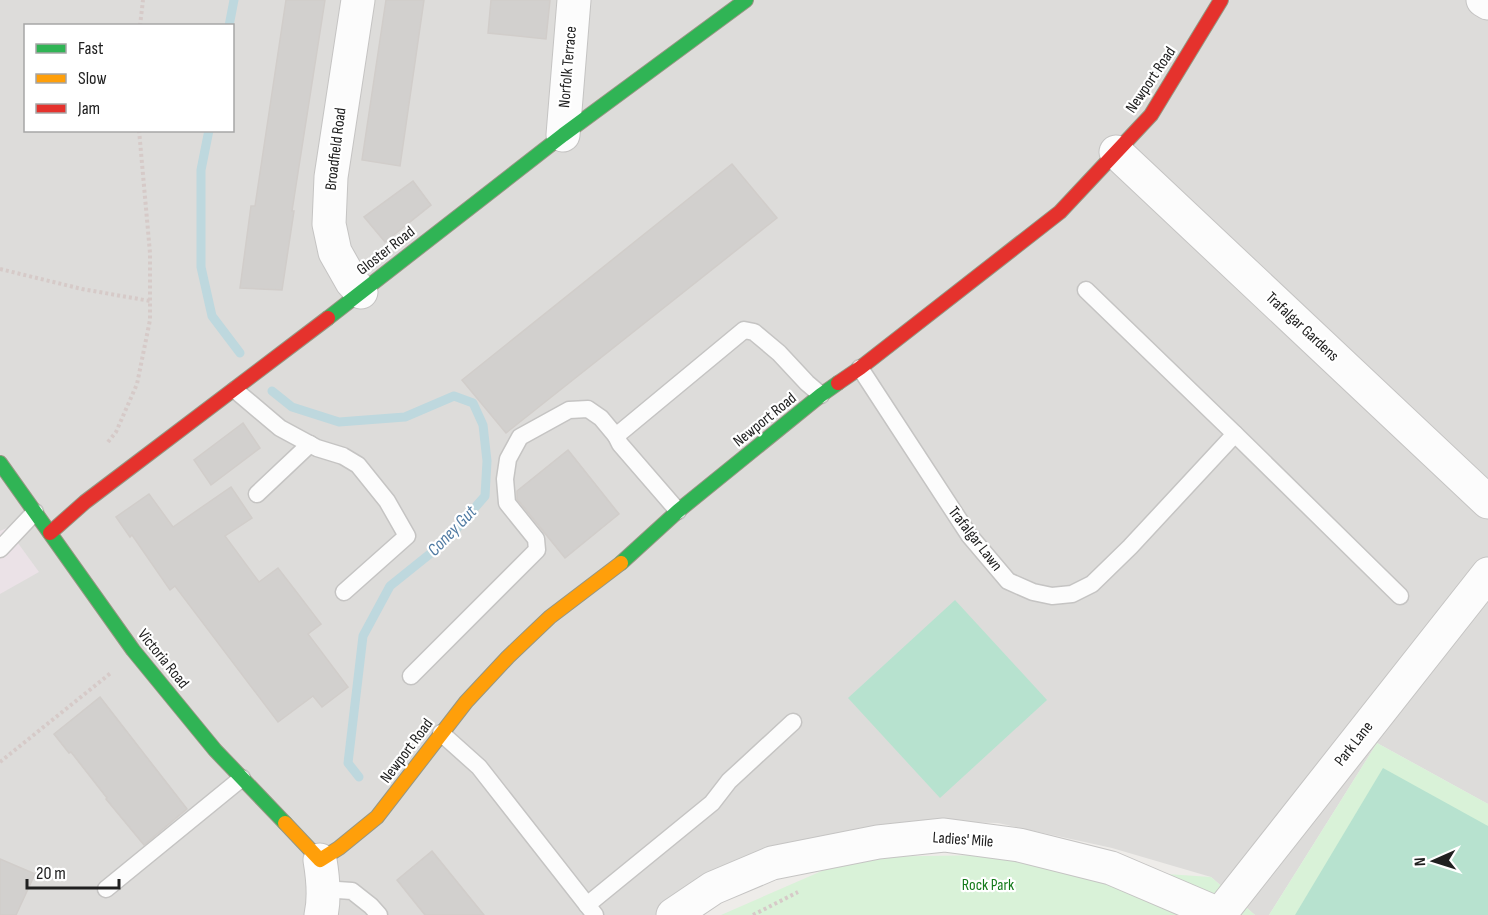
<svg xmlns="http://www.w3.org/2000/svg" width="1488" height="915" font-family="'Sofia Sans Condensed',sans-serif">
<rect width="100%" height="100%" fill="#eeece9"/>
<path fill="#dddcda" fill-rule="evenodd" d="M 0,0 L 1488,0 L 1488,804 L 1377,743 L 1269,915 L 1255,915 L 1211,877 L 1112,848 L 998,823 L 916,821 L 853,836 L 700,885 L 655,915 L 0,915 ZM 26,26 L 232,26 L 232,130 L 26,130 Z"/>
<polygon fill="#ebe2e7" points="7,528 39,572 0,594 0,531"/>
<g fill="#d9f2d8">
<polygon points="1377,743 1488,804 1488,915 1269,915"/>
<polygon points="996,855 1107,870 1211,877 1255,915 721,915 854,857"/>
</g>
<g fill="#b7e2cf">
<polygon points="955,600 1047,700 940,798 848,698"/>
<polygon points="1383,768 1488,826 1488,915 1295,915"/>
</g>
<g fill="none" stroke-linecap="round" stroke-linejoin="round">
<g stroke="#bed8de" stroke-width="9">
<polyline points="229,26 234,0"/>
<polyline points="209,130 201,170 201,267 212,316 240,353"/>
<polyline points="272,391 292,407 339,422 405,417 454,396 473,403 483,425 487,461 485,496 446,541 390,586 363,636 348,763 359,777"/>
</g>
</g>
<g fill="#d2d0ce" stroke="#d1cdca" stroke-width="1.5">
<polygon points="286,0 325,0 292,211 294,211 282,290 240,288 251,206 255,206"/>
<polygon points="386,0 424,0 400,166 362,160"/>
<polygon points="491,0 550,0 546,39 488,33"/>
<polygon points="732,164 777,218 506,433 462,380"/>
<polygon points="413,181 431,205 385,242 364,217"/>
<polygon points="243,423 260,448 211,485 194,460"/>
<polygon points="568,450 619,514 565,558 517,499 517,491"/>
<polygon points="231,487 252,518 225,536 259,582 278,568 295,590 321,624 308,634 348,687 322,707 313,696 278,722 175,586 170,590 132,535 130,537 116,517 149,494 173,527"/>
<polygon points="100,697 187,809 144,845 106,799 107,798 71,752 69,753 54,734"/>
<polygon points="432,851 484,915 425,915 397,880"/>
<polygon points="0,859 35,874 16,915 0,915"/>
</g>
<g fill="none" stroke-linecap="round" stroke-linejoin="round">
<defs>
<g id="lane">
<polyline points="1086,290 1235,434 1400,596"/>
<polyline points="860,368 969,535 1008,581 1033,592 1052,596 1072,594 1092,584 1130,547 1235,434"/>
<polyline points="235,390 280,428 317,448 343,456 358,465 387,501 407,536 344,592"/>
<polyline points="257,494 310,444"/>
<polyline points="678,511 620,444 616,436 744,330 754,332 779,353 807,383 821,395"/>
<polyline points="0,549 35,512"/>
<polyline points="411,676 537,550 536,539 507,503 505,479 508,459 520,437 569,410 588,409 601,418 616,436"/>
<polyline points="441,733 479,767 595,915"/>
<polyline points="106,889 242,778"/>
<polyline points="323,889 352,891 371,906 379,915"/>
<polyline points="587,905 712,803 729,781 793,722"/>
</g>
<g id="street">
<polyline points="358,0 331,177 329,224 335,252 352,282 361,292"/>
<polyline points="1483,0 1488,3"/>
<polyline points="563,135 574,0"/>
<polyline points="1116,152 1488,502"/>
<path d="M 320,860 C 323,878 325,897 321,915"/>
<polyline points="1220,914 1488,574"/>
<polyline points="673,915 713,888 772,863 878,842 944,835 1019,845 1111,868 1221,915"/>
</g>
<g id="fast">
<polyline points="328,318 563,135 746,0"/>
<polyline points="0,463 133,650 215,750 285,823"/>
<polyline points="621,563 678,511 821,395 838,383"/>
</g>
<polyline id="slow" points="285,823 320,860 339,848 377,817 466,702 508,657 550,617 621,563"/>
<g id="jam">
<polyline points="838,383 860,368 1060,212 1151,115 1221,0"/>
<polyline points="50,533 85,502 328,318"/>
</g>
</defs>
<use href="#lane" stroke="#c5c4c3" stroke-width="19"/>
<use href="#street" stroke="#c5c4c3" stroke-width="35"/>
<use href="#fast" stroke="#959682" stroke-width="16"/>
<use href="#slow" stroke="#959682" stroke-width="16"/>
<use href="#jam" stroke="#959682" stroke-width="16"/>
<g stroke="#d6cac8" stroke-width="4" stroke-dasharray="3 3" stroke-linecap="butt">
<polyline points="140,26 143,0"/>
<polyline points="0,269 82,289 150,301"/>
<polyline points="108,442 116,432 137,384 150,320 150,253 139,130"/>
<polyline points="0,762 112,672"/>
<polyline points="753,915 798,892"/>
</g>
<use href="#lane" stroke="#fcfcfc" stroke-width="16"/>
<use href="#street" stroke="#fcfcfc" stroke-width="33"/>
<use href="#fast" stroke="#30b455" stroke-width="14"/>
<use href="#slow" stroke="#ff9f0a" stroke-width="14"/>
<use href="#jam" stroke="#e5322d" stroke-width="14"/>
</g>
<g text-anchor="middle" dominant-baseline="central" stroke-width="4.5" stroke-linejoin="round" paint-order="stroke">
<g font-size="16" fill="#202020" stroke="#fff">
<text transform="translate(568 67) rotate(-85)">Norfolk Terrace</text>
<text transform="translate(1151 80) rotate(-56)">Newport Road</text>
<text transform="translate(336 149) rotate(-83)">Broadfield Road</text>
<text transform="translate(386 251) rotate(-38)">Gloster Road</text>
<text transform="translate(1302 327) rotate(43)">Trafalgar Gardens</text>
<text transform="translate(765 420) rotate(-39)">Newport Road</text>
<text transform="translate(975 539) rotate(52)">Trafalgar Lawn</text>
<text transform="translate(163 659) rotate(51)">Victoria Road</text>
<text transform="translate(1354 744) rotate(-52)">Park Lane</text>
<text transform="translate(407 751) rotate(-53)">Newport Road</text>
<text transform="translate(963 840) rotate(4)">Ladies' Mile</text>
</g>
<g font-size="16" fill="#137919" stroke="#fff">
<text x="988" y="885">Rock Park</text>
</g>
<g font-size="18" font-style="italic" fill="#4f7aa2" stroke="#fff">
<text transform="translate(452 531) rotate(-46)">Coney Gut</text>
</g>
</g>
<rect x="24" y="24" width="210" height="108" fill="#ffffff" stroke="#a6a6a6" stroke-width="1.5"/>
<rect x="36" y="44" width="30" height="9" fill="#30b455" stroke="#a6a6a6" stroke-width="1.5"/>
<text x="78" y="54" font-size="18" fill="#202020">Fast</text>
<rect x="36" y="74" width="30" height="9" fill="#ff9f0a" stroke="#a6a6a6" stroke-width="1.5"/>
<text x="78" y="84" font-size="18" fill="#202020">Slow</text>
<rect x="36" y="104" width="30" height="9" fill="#e5322d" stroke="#a6a6a6" stroke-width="1.5"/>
<text x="78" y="114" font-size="18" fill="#202020">Jam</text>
<g transform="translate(1434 861) rotate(267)" stroke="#ffffff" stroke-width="4.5" paint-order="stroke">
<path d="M0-4.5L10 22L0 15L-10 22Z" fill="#202020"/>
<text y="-9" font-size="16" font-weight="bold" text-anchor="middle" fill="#202020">N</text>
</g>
<path d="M27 879v9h92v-9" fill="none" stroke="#202020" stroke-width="3"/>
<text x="36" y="879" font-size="18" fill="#202020" stroke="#ffffff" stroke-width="4.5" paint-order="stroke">20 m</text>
</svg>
